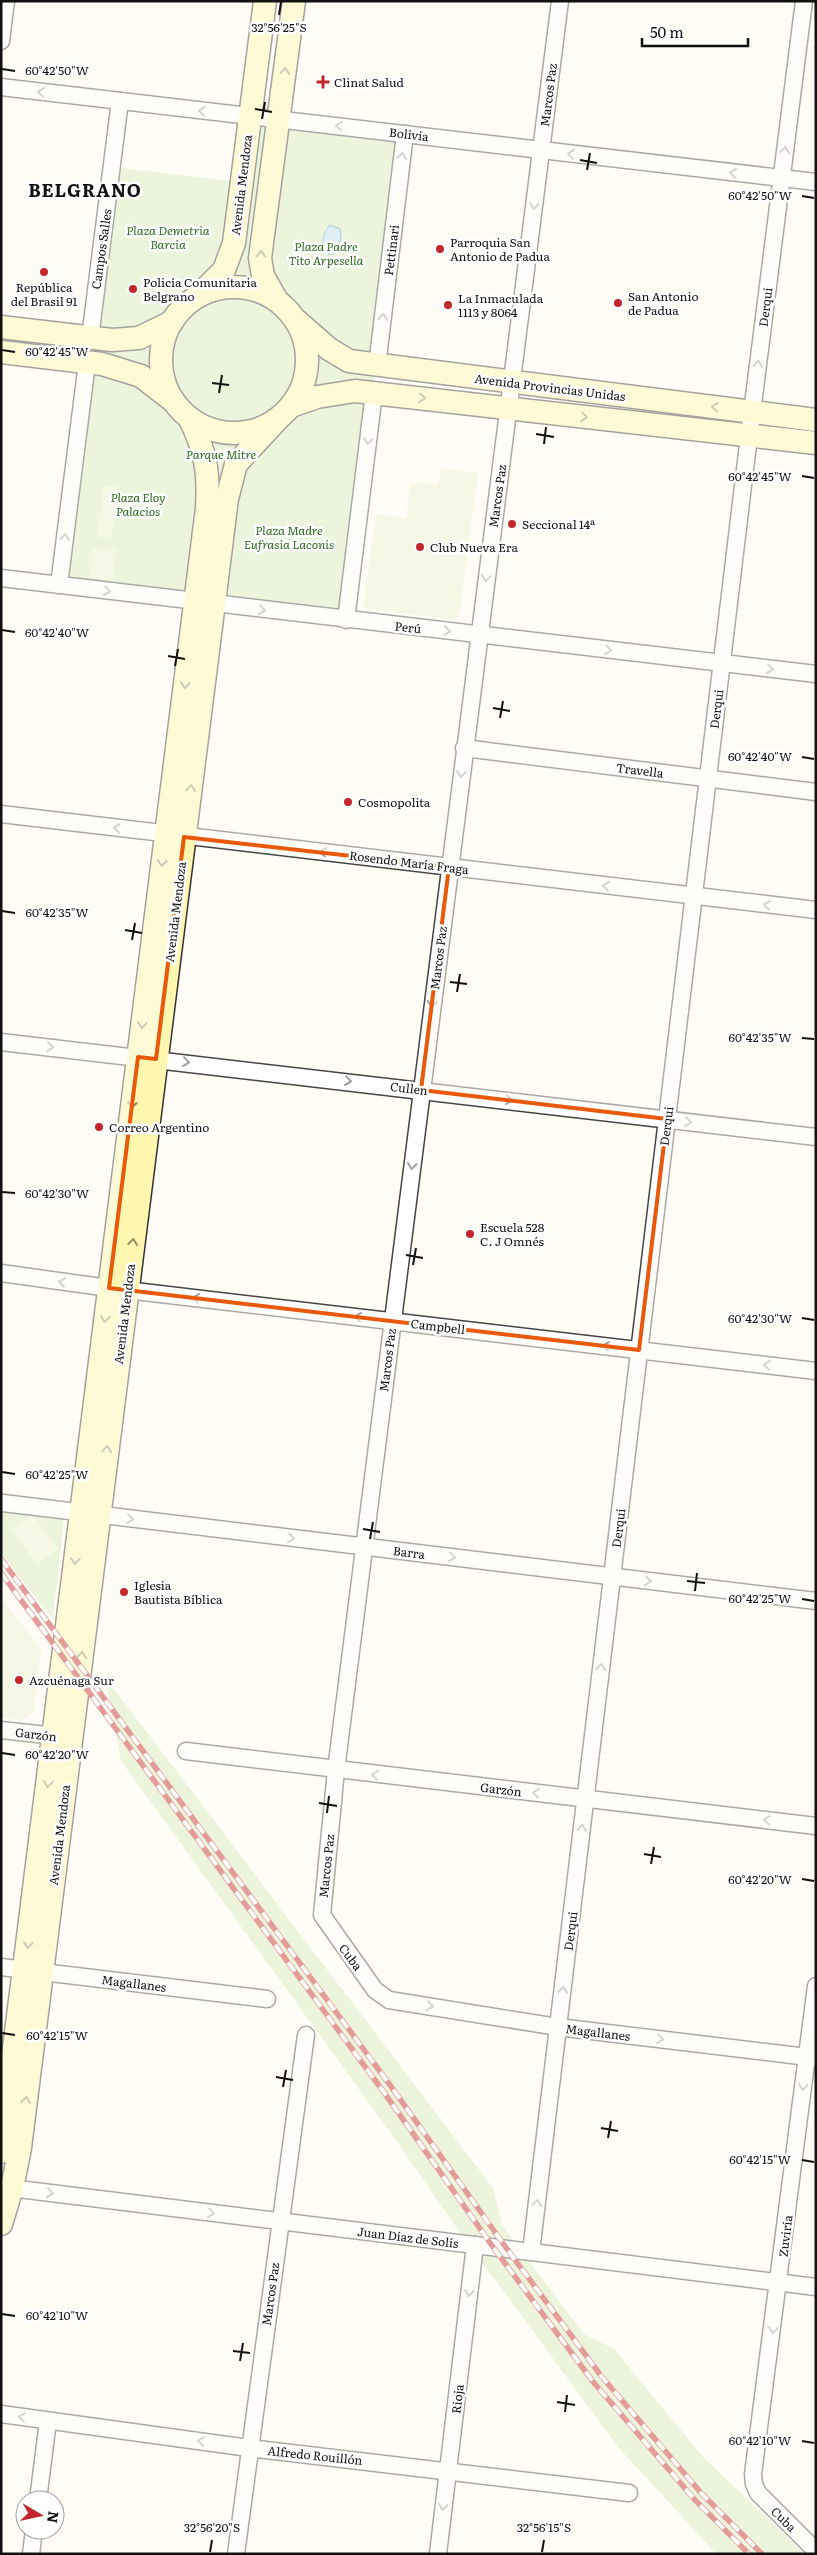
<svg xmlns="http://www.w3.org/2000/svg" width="817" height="2555" font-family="Literata,serif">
<rect width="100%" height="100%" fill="#fffdf5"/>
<g fill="#d5ebbd">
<polygon points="250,116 405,134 346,620 59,585 112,167 241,182"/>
<polygon points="1,1506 64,1518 53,1620 1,1553"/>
<polygon points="105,1677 493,2188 502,2225 584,2334 614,2349 703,2457 805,2554 716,2554 618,2447 454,2224 395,2139 121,1761"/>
</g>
<g fill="#e6f2cf">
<polygon points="441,468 478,473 460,612 454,620 363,608 376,514 406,518 411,482 438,485"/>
<polygon points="104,485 118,487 111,538 97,536"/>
<polygon points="93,548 116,550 113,580 90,578"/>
<polygon points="32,1514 58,1549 37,1564 11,1529"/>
<polygon points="1,1598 41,1649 34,1711 22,1721 1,1717"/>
</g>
<path fill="#b9e0f7" stroke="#3f96cf" d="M 330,225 L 340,229 L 341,238 L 336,253 L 329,255 C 318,248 323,234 330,225 Z"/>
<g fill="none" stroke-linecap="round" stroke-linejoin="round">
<defs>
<g id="minor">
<polyline points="560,1 336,1770 322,1915 375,1990 389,2000 558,2027 816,2058"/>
<polyline points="1,41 6,1"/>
<polyline points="1,87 816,182"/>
<polyline points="90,338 120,101"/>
<polyline points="377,366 405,134"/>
<polyline points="1,578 816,674"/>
<polyline points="59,585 87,363"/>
<polyline points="346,620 374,393"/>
<polyline points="464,748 816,792"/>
<polyline points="1,814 816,910"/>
<polyline points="1,1042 816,1137"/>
<polyline points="1,1273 109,1288 816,1371"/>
<polyline points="3,1503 816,1601"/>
<polyline points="1,1730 64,1737"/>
<polyline points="186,1751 816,1826"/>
<polyline points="1,1967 267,1999"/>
<polyline points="816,1986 753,2474 754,2484 758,2493 816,2551"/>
<polyline points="2,2187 816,2287"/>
<polyline points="531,2252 749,436 804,1"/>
<polyline points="1,2414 249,2448 629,2493"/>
<polyline points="38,2500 48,2421"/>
<polyline points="31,2554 34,2530"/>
<polyline points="236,2554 306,2035"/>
<polyline points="438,2554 475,2245"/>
</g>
<g id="secondary">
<circle cx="234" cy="360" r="73"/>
<polyline points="201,293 224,270 234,243 265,1"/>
<polyline points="276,299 263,276 260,258 294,1"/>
<polyline points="297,321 329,349 349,361 816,420"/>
<polyline points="1,327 112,340 139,338 172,322"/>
<polyline points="1,352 102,364 141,376 172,400"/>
<polyline points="291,406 317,397 355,391 816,443"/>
<path d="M 1,2152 L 207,508 C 209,471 206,453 190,419"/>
<polyline points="1,2224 12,2188 20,2148 227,499 236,464 277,420"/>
</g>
</defs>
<use href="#minor" stroke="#444" stroke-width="19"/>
<use href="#secondary" stroke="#333" stroke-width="25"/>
<use href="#minor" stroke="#fff" stroke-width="16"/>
<use href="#secondary" stroke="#fff6b0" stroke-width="22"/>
<defs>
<g id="rail">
<polyline points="1,1559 390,2085 507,2249 602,2377 702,2494 762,2554"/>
<polyline points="1,1573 383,2091 493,2247 594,2383 695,2500 749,2554"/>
</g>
</defs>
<use href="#rail" stroke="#c4262e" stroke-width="5.5"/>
<use href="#rail" stroke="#fff" stroke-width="4" stroke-dasharray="11" stroke-linecap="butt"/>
</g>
<defs><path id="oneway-chevron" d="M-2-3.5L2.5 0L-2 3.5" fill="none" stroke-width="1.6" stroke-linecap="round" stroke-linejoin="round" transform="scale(1.25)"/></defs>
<g stroke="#948f68">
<use href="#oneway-chevron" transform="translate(285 71) rotate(-83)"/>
<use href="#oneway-chevron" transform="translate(261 254) rotate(-87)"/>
<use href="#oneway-chevron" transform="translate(422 398) rotate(6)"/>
<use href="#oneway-chevron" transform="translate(715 407) rotate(-173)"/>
<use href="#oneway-chevron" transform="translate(584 417) rotate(7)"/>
<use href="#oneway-chevron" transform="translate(185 685) rotate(97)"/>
<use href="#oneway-chevron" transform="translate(191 788) rotate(-83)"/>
<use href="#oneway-chevron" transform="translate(162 863) rotate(97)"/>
<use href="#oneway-chevron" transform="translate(142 1025) rotate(97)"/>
<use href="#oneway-chevron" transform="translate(132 1105) rotate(97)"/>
<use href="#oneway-chevron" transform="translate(133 1242) rotate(-83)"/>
<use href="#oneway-chevron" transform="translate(105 1319) rotate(97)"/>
<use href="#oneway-chevron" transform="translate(107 1449) rotate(-83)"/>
<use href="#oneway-chevron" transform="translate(75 1561) rotate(97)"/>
<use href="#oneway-chevron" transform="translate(82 1655) rotate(-83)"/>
<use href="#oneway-chevron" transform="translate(48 1784) rotate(97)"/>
<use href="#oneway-chevron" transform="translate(28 1945) rotate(97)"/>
<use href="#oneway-chevron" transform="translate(26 2100) rotate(-83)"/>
</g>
<g stroke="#a0a0a0">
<use href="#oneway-chevron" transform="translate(41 92) rotate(-173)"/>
<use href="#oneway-chevron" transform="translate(202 111) rotate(-173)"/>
<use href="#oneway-chevron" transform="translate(339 126) rotate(-174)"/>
<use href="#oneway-chevron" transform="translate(785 150) rotate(-83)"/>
<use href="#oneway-chevron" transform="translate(571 154) rotate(-173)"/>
<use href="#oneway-chevron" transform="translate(402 156) rotate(-83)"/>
<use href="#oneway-chevron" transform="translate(733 173) rotate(-173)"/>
<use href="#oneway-chevron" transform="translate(534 206) rotate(97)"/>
<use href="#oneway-chevron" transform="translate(383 317) rotate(-83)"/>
<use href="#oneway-chevron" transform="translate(758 364) rotate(-83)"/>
<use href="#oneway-chevron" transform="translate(368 441) rotate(97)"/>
<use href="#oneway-chevron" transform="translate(65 537) rotate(-83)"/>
<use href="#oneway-chevron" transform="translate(486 578) rotate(98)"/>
<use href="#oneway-chevron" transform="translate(107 591) rotate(7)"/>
<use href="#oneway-chevron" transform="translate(262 610) rotate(7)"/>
<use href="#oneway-chevron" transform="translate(447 631) rotate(6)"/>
<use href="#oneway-chevron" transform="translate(608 650) rotate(7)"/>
<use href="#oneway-chevron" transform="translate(770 669) rotate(7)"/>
<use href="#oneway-chevron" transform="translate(461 774) rotate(97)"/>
<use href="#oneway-chevron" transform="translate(117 828) rotate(-173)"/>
<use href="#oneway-chevron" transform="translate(323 852) rotate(-173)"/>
<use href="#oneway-chevron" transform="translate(606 886) rotate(-173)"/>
<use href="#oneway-chevron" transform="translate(767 905) rotate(-173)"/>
<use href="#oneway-chevron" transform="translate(432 1004) rotate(97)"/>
<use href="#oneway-chevron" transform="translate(50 1047) rotate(6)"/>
<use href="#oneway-chevron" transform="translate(186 1062) rotate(7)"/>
<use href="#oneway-chevron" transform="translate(348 1081) rotate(7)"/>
<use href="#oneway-chevron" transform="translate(509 1100) rotate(7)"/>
<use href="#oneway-chevron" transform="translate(688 1122) rotate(7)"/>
<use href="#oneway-chevron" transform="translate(412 1166) rotate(97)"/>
<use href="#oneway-chevron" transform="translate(62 1282) rotate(-172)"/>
<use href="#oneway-chevron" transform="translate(196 1298) rotate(-173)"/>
<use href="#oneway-chevron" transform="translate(358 1317) rotate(-173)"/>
<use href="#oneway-chevron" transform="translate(606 1346) rotate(-173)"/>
<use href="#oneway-chevron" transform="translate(767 1365) rotate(-173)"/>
<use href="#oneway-chevron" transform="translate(130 1519) rotate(7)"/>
<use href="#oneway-chevron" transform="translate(291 1538) rotate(7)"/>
<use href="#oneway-chevron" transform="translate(452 1557) rotate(7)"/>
<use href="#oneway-chevron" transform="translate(648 1581) rotate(7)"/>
<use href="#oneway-chevron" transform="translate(601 1667) rotate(-83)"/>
<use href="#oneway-chevron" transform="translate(375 1775) rotate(-173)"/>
<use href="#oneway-chevron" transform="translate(536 1793) rotate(-173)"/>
<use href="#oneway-chevron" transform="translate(767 1820) rotate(-173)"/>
<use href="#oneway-chevron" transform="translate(582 1828) rotate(-83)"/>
<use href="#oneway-chevron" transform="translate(563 1990) rotate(-83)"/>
<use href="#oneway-chevron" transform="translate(430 2006) rotate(9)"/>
<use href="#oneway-chevron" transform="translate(660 2039) rotate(7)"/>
<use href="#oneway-chevron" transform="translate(803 2087) rotate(97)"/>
<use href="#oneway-chevron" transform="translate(50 2193) rotate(7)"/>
<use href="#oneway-chevron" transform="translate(537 2203) rotate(-83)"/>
<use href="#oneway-chevron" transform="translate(211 2213) rotate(7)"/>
<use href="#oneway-chevron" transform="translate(469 2293) rotate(97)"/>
<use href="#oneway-chevron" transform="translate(773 2330) rotate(98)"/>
<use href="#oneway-chevron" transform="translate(22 2417) rotate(-172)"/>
<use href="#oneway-chevron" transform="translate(201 2441) rotate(-172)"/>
<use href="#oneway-chevron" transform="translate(443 2507) rotate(97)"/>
</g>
<path d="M0 0H817V2555H0ZM 184,837 L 449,867 L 421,1090 L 667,1119 L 639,1350 L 109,1288 L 138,1057 L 156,1059 Z" fill="#fffdf5" fill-opacity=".55" fill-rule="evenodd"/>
<path fill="none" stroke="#e8590c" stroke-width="4" stroke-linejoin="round" d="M 184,837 L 449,867 L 421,1090 L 667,1119 L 639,1350 L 109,1288 L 138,1057 L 156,1059 Z"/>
<path fill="none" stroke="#111" stroke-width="2" d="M 279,15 L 281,2M 2,69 L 15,71M 255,109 L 272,112M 262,119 L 265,102M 580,160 L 597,163M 587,170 L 590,153M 802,196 L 814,198M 2,350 L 15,352M 212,383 L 229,385M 219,393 L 222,375M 536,434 L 554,437M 544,444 L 546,427M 802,476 L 814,478M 2,630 L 15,632M 168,656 L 185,659M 175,666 L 178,649M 493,708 L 510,711M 500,718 L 503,701M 802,757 L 814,759M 2,911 L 15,913M 125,930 L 142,933M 132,940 L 135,923M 450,982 L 467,984M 457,992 L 460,974M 802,1038 L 814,1039M 2,1192 L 15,1193M 406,1255 L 423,1258M 413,1265 L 416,1248M 802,1318 L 814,1320M 2,1472 L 15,1474M 363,1529 L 380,1532M 370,1539 L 373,1522M 687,1581 L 705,1583M 695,1591 L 697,1573M 802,1599 L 814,1601M 2,1753 L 15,1755M 319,1803 L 337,1806M 327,1813 L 329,1796M 644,1854 L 661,1857M 651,1864 L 654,1847M 802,1879 L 814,1881M 2,2033 L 15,2035M 276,2077 L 293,2080M 283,2087 L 286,2070M 601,2128 L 618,2131M 608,2138 L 611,2121M 802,2160 L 814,2162M 2,2314 L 15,2316M 233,2351 L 250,2353M 240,2361 L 243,2343M 557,2402 L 575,2405M 565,2412 L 567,2395M 802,2441 L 814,2443M 210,2552 L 212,2540M 542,2552 L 544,2540"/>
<g fill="#c4262e" stroke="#fff" stroke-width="2">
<path d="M320.5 74.5h5v5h5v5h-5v5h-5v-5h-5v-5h5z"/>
<circle cx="440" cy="249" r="5"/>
<circle cx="44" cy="272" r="5"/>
<circle cx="133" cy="289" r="5"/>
<circle cx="618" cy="303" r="5"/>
<circle cx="448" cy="305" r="5"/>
<circle cx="512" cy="524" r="5"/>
<circle cx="420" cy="547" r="5"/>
<circle cx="348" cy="802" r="5"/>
<circle cx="99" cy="1127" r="5"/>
<circle cx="470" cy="1234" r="5"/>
<circle cx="124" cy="1592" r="5"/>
<circle cx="19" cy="1680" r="5"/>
</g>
<g text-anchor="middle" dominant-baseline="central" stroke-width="5" stroke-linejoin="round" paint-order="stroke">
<g font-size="12" fill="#111" stroke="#fff" text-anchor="start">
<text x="334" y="82">Clinat Salud</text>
<text x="450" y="242">Parroquia San<tspan x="450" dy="14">Antonio de Padua</tspan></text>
<text x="143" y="282">Policía Comunitaria<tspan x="143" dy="14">Belgrano</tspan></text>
<text x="44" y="287" text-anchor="middle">República<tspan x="44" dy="14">del Brasil 91</tspan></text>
<text x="628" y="296">San Antonio<tspan x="628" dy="14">de Padua</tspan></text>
<text x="458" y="298">La Inmaculada<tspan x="458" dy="14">1113 y 8064</tspan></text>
<text x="522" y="524">Seccional 14ª</text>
<text x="430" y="547">Club Nueva Era</text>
<text x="358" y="802">Cosmopolita</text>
<text x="109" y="1127">Correo Argentino</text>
<text x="480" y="1227">Escuela 528<tspan x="480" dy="14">C. J Omnés</tspan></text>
<text x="134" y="1585">Iglesia<tspan x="134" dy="14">Bautista Bíblica</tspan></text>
<text x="29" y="1680">Azcuénaga Sur</text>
</g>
<g font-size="12" fill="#111" stroke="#fff">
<text transform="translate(548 95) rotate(-83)">Marcos Paz</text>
<text transform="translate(409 134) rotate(7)">Bolivia</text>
<text transform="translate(241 185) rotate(-83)">Avenida Mendoza</text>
<text transform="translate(101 249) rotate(-82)">Campos Salles</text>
<text transform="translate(391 250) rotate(-83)">Pettinari</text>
<text transform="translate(765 307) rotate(-83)">Derqui</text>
<text transform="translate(550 387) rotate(7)">Avenida Provincias Unidas</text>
<text transform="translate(497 496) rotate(-82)">Marcos Paz</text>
<text transform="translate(408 627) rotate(6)">Perú</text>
<text transform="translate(716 709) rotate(-83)">Derqui</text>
<text transform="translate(640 770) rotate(7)">Travella</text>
<text transform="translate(409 862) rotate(7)">Rosendo María Fraga</text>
<text transform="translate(175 912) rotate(-83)">Avenida Mendoza</text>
<text transform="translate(438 958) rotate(-83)">Marcos Paz</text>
<text transform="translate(409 1088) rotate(7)">Cullen</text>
<text transform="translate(666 1126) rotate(-83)">Derqui</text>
<text transform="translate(124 1314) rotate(-83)">Avenida Mendoza</text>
<text transform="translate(438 1326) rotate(7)">Campbell</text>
<text transform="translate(387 1360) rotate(-83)">Marcos Paz</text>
<text transform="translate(618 1528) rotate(-83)">Derqui</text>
<text transform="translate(409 1552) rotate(7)">Barra</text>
<text transform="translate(36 1734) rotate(7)">Garzón</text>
<text transform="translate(501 1789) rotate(7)">Garzón</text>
<text transform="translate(59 1835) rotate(-83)">Avenida Mendoza</text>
<text transform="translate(326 1866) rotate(-84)">Marcos Paz</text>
<text transform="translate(570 1931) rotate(-83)">Derqui</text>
<text transform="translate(351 1957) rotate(53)">Cuba</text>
<text transform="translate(134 1983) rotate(7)">Magallanes</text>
<text transform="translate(598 2032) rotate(7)">Magallanes</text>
<text transform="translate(785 2236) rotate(-83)">Zuviría</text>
<text transform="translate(408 2237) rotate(7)">Juan Díaz de Solís</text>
<text transform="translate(270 2294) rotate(-82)">Marcos Paz</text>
<text transform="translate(457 2399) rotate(-83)">Rioja</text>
<text transform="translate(315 2455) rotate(6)">Alfredo Rouillón</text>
<text transform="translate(784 2519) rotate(45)">Cuba</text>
</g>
<g font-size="12" font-style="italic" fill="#2f6b1f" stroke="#fff">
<text x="168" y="230">Plaza Demetria<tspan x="168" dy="14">Barcia</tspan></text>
<text x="326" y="246">Plaza Padre<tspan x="326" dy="14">Tito Arpesella</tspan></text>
<text x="221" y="454">Parque Mitre</text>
<text x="138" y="497">Plaza Eloy<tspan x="138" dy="14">Palacios</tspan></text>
<text x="289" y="530">Plaza Madre<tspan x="289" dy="14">Eufrasia Laconis</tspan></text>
</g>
<g font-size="18" font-weight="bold" letter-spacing="1" fill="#111" stroke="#fff">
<text x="85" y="189">BELGRANO</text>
</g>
</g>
<g font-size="12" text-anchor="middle" fill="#111" stroke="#fff" stroke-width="5" stroke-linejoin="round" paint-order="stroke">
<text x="279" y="32">32°56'25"S</text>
<text x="57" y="75">60°42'50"W</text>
<text x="760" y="200">60°42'50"W</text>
<text x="57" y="356">60°42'45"W</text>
<text x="760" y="481">60°42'45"W</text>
<text x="57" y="637">60°42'40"W</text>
<text x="760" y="761">60°42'40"W</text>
<text x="57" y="917">60°42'35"W</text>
<text x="760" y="1042">60°42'35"W</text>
<text x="57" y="1198">60°42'30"W</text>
<text x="760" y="1323">60°42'30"W</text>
<text x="57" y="1479">60°42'25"W</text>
<text x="760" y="1603">60°42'25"W</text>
<text x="57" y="1759">60°42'20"W</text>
<text x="760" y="1884">60°42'20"W</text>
<text x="57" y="2040">60°42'15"W</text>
<text x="760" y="2164">60°42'15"W</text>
<text x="57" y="2320">60°42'10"W</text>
<text x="760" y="2445">60°42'10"W</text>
<text x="212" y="2532">32°56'20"S</text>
<text x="544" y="2532">32°56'15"S</text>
</g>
<rect width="817" height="2555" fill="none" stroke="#111111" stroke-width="5"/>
<g transform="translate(40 2515) rotate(99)"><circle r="24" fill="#ffffff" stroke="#a0a0a0"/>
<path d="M0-4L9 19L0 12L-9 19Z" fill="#c4262e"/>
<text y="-8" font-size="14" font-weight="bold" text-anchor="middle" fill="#111111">N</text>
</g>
<path d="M642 38v8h106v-8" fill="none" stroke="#111111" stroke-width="2.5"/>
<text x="650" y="38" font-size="15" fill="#111111" stroke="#ffffff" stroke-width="4" paint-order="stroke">50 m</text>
</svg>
